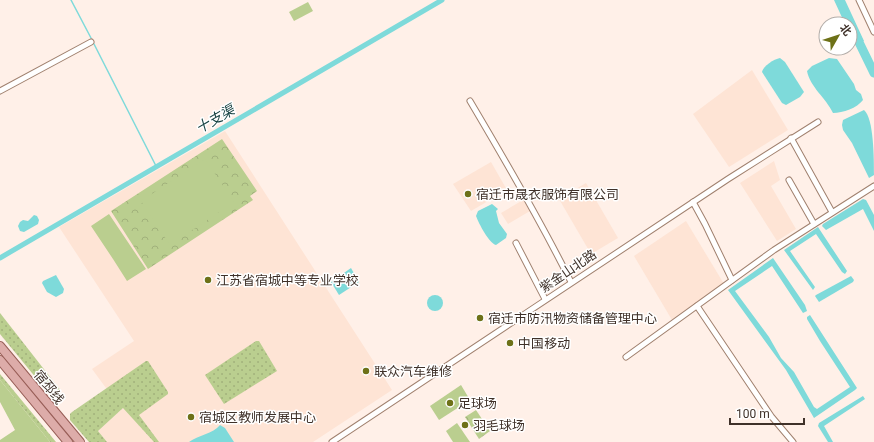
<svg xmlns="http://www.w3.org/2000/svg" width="874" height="442" font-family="Roboto,'Noto Sans SC',sans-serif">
<defs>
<pattern id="grass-dots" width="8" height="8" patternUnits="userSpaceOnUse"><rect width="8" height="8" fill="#bace8f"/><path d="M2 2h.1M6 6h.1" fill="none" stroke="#a1b17b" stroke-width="1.8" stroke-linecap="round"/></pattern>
<pattern id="park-crowns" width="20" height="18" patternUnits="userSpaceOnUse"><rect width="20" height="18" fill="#bace8f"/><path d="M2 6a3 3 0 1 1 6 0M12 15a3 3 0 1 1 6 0" fill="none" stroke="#a1b17b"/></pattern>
</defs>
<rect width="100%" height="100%" fill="#fff0e8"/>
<g fill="#fee4d5">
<polygon points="752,70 788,130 729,167 693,114"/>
<polygon points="225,131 392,390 313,442 107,442 98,431 123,408 106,388 92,369 134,341 59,227"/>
<polygon points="774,161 780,180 771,186 796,229 777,241 740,183"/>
<polygon points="491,162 507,190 471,211 453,184"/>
<polygon points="586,183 618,238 591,254 559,199"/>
<polygon points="523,200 530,211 508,224 501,213"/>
<polygon points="686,221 724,284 672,320 634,256"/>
</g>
<g fill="url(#grass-dots)">
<polygon points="0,313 61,391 55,395 50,395 0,334"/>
<polygon points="256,341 259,341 277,371 224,404 205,375"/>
<polygon points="146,361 148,361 168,392 168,394 139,415 159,442 154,442 123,408 98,431 107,442 89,442 70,420 70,414 72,412"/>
<polygon points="0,374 56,442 50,442 0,380"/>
</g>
<g fill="url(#park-crowns)">
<polygon points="222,139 257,191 250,196 253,200 148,269 111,211"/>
<polygon points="476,410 490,431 479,439 465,417"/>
</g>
<g fill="#bace8f">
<polygon points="308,2 313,11 294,21 289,12"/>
<polygon points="205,159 234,202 170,245 141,201"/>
<polygon points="109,214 146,269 127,281 113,259 120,254 113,259 91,226"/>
<polygon points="0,380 50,442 0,442 0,440 15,430 0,402"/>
<polygon points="461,385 470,400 439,420 430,406"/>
<polygon points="457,423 470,442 453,442 446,431"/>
</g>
<g fill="#7edada">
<polygon points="834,0 845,0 864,41 854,45 850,36 850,24 845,24"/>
<path d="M 780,58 L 785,62 L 804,92 L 800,97 L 786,105 L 782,103 L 762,72 C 763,66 774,59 780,58 Z"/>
<path d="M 829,58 L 837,59 L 854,84 L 856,90 L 861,94 L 863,100 C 857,108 843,113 833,113 C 826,98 810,87 807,71 L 812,66 Z"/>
<path d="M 864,110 C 874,118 874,160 874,175 L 869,178 L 852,143 L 843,130 L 842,125 L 843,120 Z"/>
<polygon points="863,199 866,200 874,215 874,231 863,209 826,230 822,226 823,224"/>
<path d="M 492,204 L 498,209 L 496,211 L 499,223 L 507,234 L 506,238 L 496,245 C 489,243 479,224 476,216 L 478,211 Z"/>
<polygon points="34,215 37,216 39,220 38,224 24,232 20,231 18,226 20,222 23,220 28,221"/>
<polygon points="818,227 847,271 845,274 842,272 816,234 790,251 815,287 813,290 784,250"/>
<polygon points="773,258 805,305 807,311 803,313 772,266 735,291 769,337 781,358 794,372 814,407 817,409 850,387 820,341 807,319 807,317 810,315 857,388 855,390 814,418 786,370 728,290"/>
<polygon points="351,268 359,282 339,295 331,282"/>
<polygon points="56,275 64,289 63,293 56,297 47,292 42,283 43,281"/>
<polygon points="851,276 854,280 853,282 819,302 815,296 816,295"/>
<circle cx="435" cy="303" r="8"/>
<polygon points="863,396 865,399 824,426 833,442 828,442 818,426 819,423"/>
<path d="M 220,425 L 225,428 L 234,442 L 189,442 C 198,435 213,434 220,425 Z"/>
</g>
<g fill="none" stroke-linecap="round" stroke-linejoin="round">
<g stroke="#7edada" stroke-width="1.5">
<polyline points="71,0 91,38"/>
<polyline points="94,44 156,166"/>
</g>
<polyline stroke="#7edada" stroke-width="5" points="0,258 442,0"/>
<polyline stroke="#7edada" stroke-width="9" points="854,32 874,73"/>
<defs>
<g id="street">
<polyline points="859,0 874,32"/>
<polyline points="0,91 91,42"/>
<path d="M 470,101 C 505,160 540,220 571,282"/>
<polyline points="791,138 832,212"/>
<polyline points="789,180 814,224"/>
<polyline points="693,202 705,224 732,280"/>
<polyline points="516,243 545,299"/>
<polyline points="697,306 771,416 793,442"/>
<polyline points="626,357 774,250 874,186"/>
<polyline points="332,442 728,179 818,122"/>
</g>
<g id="primary">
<polyline points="0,346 80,442"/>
<polyline points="0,360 68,442"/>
</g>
</defs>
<use href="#street" stroke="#a0806e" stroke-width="7"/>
<use href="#primary" stroke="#975d56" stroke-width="10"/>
<use href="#street" stroke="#fff" stroke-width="5"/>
<use href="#primary" stroke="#ddaca9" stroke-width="8"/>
</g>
<g fill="#6d7118" stroke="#fff" stroke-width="1.5">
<circle cx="468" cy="194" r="4"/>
<circle cx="208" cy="280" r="4"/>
<circle cx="480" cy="318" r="4"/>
<circle cx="510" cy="343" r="4"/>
<circle cx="366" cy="371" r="4"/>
<circle cx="450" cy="403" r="4"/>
<circle cx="191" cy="417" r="4"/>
<circle cx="465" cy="425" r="4"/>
</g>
<g text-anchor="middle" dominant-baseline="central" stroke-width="3" stroke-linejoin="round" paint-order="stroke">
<g font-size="13" fill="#3f3129" stroke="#fff" text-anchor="start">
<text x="476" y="194">宿迁市晟衣服饰有限公司</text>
<text x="216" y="280">江苏省宿城中等专业学校</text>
<text x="488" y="318">宿迁市防汛物资储备管理中心</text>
<text x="518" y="343">中国移动</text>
<text x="374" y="371">联众汽车维修</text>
<text x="458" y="403">足球场</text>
<text x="199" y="417">宿城区教师发展中心</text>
<text x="473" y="425">羽毛球场</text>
</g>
<g font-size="13" fill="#3f3129" stroke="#fff">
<text transform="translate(568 271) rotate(-34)">紫金山北路</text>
<text transform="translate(49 387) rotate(51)">宿邳线</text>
</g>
<g font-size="14" font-style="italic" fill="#194444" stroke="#fff">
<text transform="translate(215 119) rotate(-30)">十支渠</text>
</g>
</g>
<g transform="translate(838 36) rotate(51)"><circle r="19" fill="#ffffff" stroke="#b2ada9"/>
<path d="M0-3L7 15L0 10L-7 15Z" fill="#6d7118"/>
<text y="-6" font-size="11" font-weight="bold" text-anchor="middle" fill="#3f3129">北</text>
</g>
<path d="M730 418v6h74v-6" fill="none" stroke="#3f3129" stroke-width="2"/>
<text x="736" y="418" font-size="12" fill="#3f3129" stroke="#ffffff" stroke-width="3" paint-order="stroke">100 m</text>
</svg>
